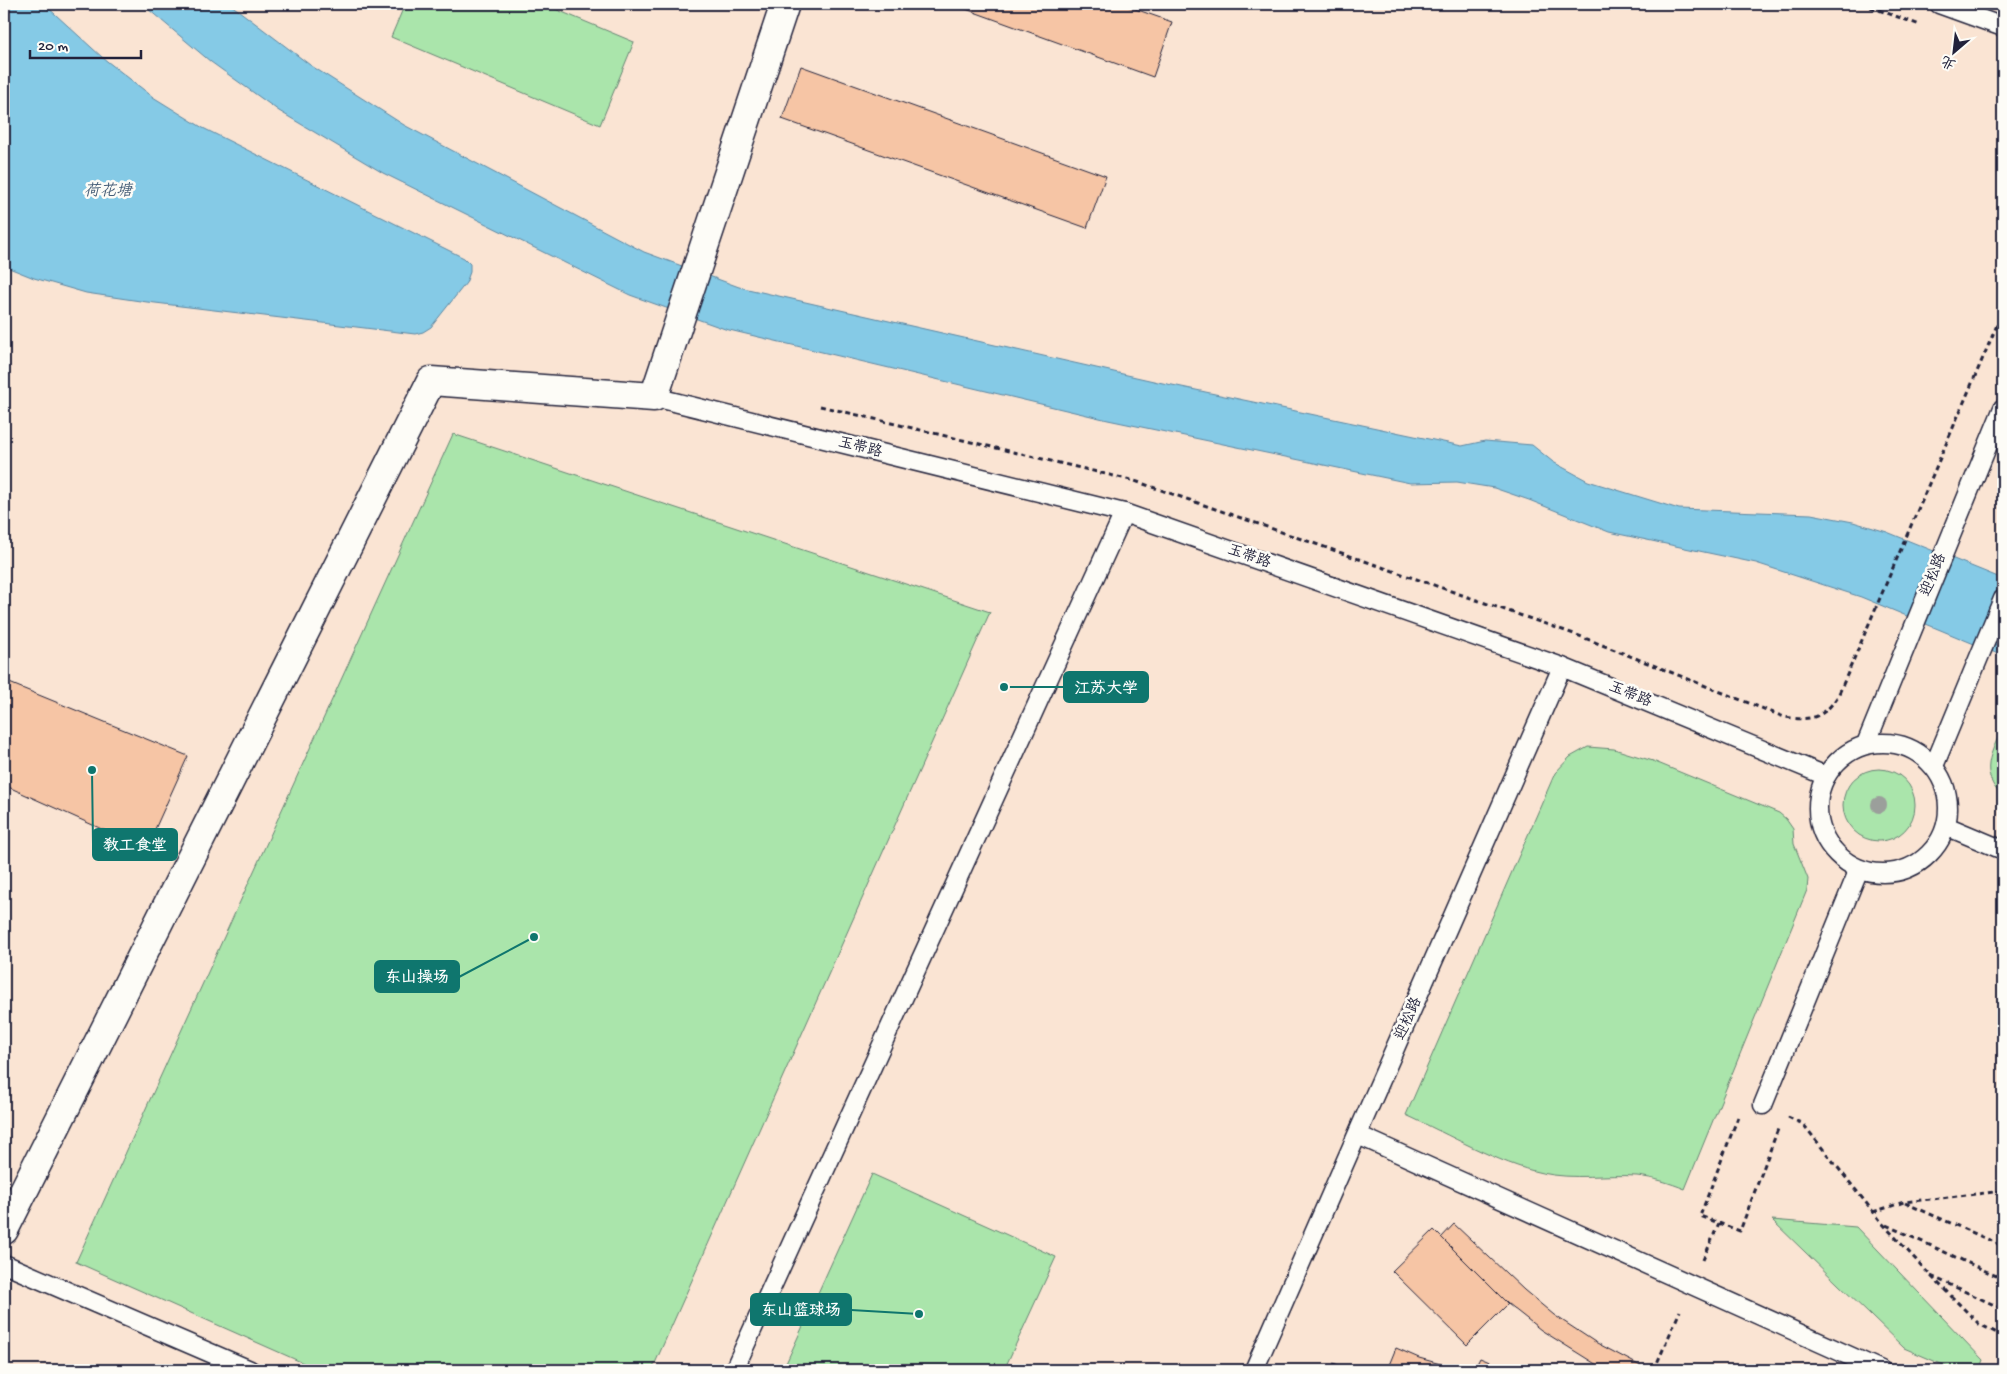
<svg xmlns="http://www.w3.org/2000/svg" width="2007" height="1374" font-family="'Gochi Hand','LXGW WenKai TC',sans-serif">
<rect width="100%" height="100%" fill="#fcf1e7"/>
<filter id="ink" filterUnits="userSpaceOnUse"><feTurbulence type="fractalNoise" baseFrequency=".02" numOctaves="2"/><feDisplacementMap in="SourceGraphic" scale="10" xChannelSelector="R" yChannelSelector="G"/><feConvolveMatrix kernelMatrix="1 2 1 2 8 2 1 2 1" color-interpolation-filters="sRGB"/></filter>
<g filter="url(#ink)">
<rect fill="#fae4d3" x="4" y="4" width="1999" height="1366"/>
<g fill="#aae5ab" stroke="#668473">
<polygon points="405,4 543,4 634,42 600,125 391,37"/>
<polygon points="453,434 990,612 652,1370 319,1370 76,1262"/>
<path d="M 2003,727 L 2003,797 C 1978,773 1991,753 2003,727 Z"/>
<path d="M 1588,747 L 1614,749 L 1653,761 L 1779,813 L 1786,819 L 1793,829 L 1794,844 L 1808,879 L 1807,890 L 1685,1189 C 1670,1183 1654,1178 1637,1176 C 1605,1174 1574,1180 1542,1173 C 1499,1164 1448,1134 1406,1115 L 1555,773 L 1570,757 Z"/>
<circle cx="1879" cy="805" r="36"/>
<polygon points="872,1174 1056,1257 1004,1370 783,1370"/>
<polygon points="1772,1220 1856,1227 1983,1360 1979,1370 1955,1370 1904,1348"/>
</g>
<g fill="#85cae6" stroke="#5d87a2">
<polygon points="4,4 44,4 103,58 153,97 203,128 464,258 470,264 470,272 466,283 431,327 423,332 415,334 147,302 86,293 34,278 4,266"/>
<polygon points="142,4 230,4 310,65 404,125 644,252 739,287 1158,382 1462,446 1485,441 1532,445 1553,462 1588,481 1679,509 1811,514 1853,522 1887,532 2003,579 2003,656 1861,597 1756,563 1609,532 1529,500 1494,488 1457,482 1410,483 1108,420 725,329 630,295 383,173 279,111 211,62"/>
</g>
<g fill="#f6c5a5" stroke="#22223b">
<polygon points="952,4 1121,4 1172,22 1153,77"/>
<polygon points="801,66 1106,176 1087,228 782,119"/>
<polygon points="4,415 9,418 4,429"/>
<polygon points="7,682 188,756 146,849 4,785 4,690"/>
<polygon points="1454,1224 1524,1290 1554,1315 1595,1342 1648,1370 1605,1370 1541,1330 1508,1304 1441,1238"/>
<polygon points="1434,1230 1508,1304 1467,1345 1392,1271"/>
<polygon points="1396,1348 1419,1358 1462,1370 1387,1370"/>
<polygon points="1480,1358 1509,1370 1474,1370"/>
</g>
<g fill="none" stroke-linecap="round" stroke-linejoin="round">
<defs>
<g id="lane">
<polyline points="1939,4 2003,27"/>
<polyline points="654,397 1124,513 1562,667 1826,776"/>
<circle cx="1883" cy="808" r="65"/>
<polyline points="1866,744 2003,408"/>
<polyline points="1934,766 2003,599"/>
<polyline points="1946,826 2003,850"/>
<polyline points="1763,1105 1859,869"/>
<polyline points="1358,1135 1881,1370"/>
<polyline points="4,1264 250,1370"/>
<polyline points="734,1370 1124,513"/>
<polyline points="1254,1370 1562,667"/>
</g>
<polyline id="street" points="4,1230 431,381 654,397 785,4"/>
</defs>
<use href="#lane" stroke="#22223b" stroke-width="21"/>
<use href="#street" stroke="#22223b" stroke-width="31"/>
<g stroke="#22223b" stroke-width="3" stroke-dasharray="5 4" stroke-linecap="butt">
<polyline points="1862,4 1920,25"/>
<path d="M 820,406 L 1135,481 L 1577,635 L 1784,717 C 1810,721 1823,719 1838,696 L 2003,311"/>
<polyline points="1738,1117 1700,1216 1740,1231 1778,1129"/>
<polyline points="1788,1117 1803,1124 1883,1224 1929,1274 1979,1324 2003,1336"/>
<polyline points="1905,1203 2003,1246"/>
<polyline points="1873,1212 1904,1202 2003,1191"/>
<polyline points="1886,1225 2003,1279"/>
<polyline points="1703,1260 1719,1223"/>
<polyline points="1931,1276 2003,1309"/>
<polyline points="1333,1364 1347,1370"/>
<polyline points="1654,1370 1680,1311"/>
</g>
<use href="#lane" stroke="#fdfcf7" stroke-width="18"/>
<use href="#street" stroke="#fdfcf7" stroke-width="28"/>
</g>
<circle fill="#9b9f9b" cx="1879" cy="805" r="8"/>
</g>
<g text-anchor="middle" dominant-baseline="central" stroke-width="5" stroke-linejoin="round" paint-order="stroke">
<g font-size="15" fill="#22223b" stroke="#fdfcf7">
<text transform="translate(860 448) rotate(14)">玉带路</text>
<text transform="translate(1249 557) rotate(19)">玉带路</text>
<text transform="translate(1934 575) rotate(-68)">迎松路</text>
<text transform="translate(1630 695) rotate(22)">玉带路</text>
<text transform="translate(1409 1019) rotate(-66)">迎松路</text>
</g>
<g font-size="16" font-style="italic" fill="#455d77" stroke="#fdfcf7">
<text x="108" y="192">荷花塘</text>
</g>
</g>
<path fill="none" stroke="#0f766e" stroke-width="2" d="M1004 687L1064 687M92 770L93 844M534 937L459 977M919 1314L851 1310"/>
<g fill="#0f766e" stroke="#fdfcf7" stroke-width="2">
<circle cx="1004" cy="687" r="5"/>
<circle cx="92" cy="770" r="5"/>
<circle cx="534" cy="937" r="5"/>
<circle cx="919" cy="1314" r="5"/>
</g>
<g fill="#0f766e" stroke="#0f766e" stroke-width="2">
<rect x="1064" y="672" width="84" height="30" rx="5"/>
<rect x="93" y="829" width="84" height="31" rx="5"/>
<rect x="375" y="961" width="84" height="31" rx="5"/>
<rect x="751" y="1294" width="100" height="31" rx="5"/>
</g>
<g font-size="16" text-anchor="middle" font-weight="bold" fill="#fff">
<text x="1106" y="693">江苏大学</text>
<text x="135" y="850">教工食堂</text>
<text x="417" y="982">东山操场</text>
<text x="801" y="1315">东山篮球场</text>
</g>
<rect width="2007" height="1374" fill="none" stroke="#fdfcf7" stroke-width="20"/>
<rect x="10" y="10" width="1987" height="1354" fill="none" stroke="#22223b" stroke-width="2" filter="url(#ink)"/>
<g transform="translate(1954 52) rotate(208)" stroke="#fdfcf7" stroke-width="4" paint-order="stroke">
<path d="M0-4L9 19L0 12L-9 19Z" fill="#22223b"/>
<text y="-8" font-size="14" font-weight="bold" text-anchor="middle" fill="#22223b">北</text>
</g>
<path d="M30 50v8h111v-8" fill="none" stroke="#22223b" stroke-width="2.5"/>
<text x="38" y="50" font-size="15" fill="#22223b" stroke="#fdfcf7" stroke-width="4" paint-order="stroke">20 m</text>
</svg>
